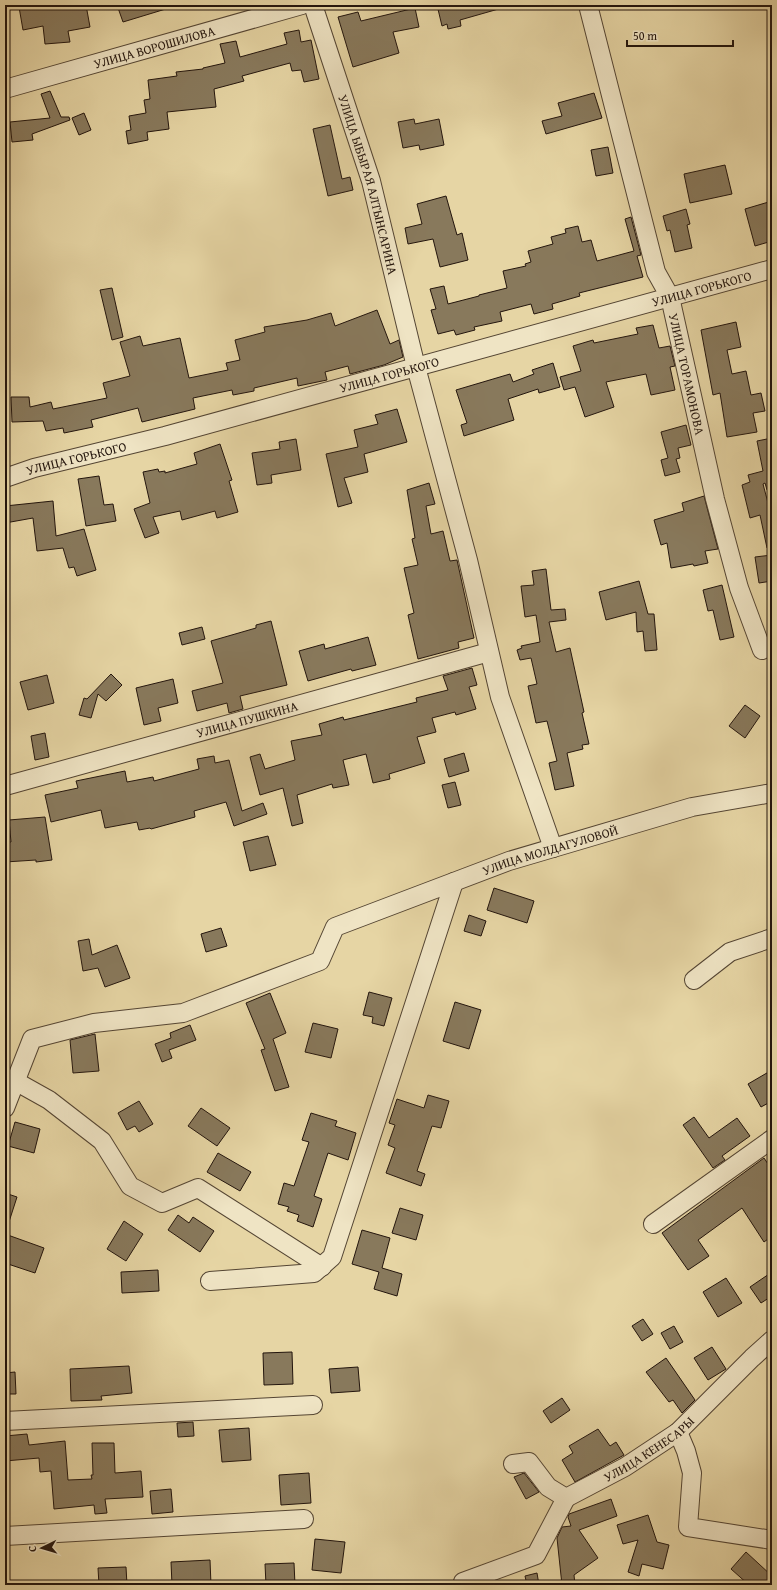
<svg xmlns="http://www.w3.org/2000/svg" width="777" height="1590" font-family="'Gentium Book Plus',serif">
<rect width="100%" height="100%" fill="#e6d5a4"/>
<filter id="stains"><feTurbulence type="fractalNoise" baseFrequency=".005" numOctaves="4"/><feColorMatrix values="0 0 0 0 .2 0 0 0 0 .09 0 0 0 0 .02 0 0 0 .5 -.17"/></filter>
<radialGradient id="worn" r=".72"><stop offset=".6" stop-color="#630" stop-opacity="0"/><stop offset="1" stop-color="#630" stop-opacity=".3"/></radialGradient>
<g fill="#88795c" stroke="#23150d">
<polygon points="31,5 86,5 90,27 68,31 70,42 45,44 43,26 23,30 19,7"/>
<polygon points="117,5 169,5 169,8 123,22"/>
<polygon points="437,5 501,5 502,8 460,20 461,26 448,29 447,24 442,26"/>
<polygon points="415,8 419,27 393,32 399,53 353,67 338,17 358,12 361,21"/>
<polygon points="299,30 301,42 311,40 319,79 304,82 301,70 292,71 290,63 242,76 244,81 214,89 216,107 167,112 169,129 147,132 148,140 128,144 126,131 131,130 129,116 146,113 144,100 150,99 148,80 177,76 176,72 203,69 203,68 225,63 220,44 236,41 240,57 287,44 284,33"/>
<polygon points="50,91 61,117 69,117 70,120 32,134 33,140 12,142 10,122 50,118 41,94"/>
<polygon points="594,93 602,118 546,134 542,121 562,116 558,103"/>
<polygon points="84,113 91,130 79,135 72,118"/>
<polygon points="414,119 415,124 439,119 444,145 420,150 419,145 403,148 398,122"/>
<polygon points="330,125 342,179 350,177 353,190 328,196 313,129"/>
<polygon points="608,147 613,173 596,176 591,150"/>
<polygon points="725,165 732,194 690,203 684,174"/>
<polygon points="446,196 457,235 462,233 468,260 440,267 433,239 408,244 405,228 422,224 417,204"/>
<polygon points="772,201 772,241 755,246 745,209"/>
<polygon points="686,209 690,224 687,225 692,248 675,252 670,230 667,231 663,216"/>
<polygon points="631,217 641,255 637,256 643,277 579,293 580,296 552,304 553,309 534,314 531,304 500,312 502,321 474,327 475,330 456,335 454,330 438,334 431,310 436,309 430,289 444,286 448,304 479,296 479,295 507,288 503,271 526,266 525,264 531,262 528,251 553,244 551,237 566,233 565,229 578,226 582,242 591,240 597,261 634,251 625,219"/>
<polygon points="112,288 123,337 112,340 100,290"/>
<polygon points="377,310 390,344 399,340 403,357 384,365 350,374 348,366 325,372 327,380 298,386 297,378 254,388 254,391 233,395 232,390 193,398 195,409 142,422 138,408 91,420 93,427 64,433 63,428 46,431 43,421 12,422 11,397 29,397 30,407 51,402 53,409 107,398 103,383 130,376 120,342 140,336 143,346 180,338 189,378 228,370 226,363 240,360 235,340 265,332 264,327 307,320 331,313 335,326"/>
<polygon points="736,322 741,347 727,350 732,374 746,371 751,395 761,393 765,411 753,413 757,432 727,437 720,393 713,395 701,330"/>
<polygon points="653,325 659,348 670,346 675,366 670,367 675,390 651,395 646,374 606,382 614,407 585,417 575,387 564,390 560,377 581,371 573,346 593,340 594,343 638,334 636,328"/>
<polygon points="553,363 560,387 539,393 538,389 508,399 514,420 464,436 461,425 467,423 456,390 510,374 513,382 534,374 532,370"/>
<polygon points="397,409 407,442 364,454 368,472 344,478 352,503 338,507 326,454 358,447 354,430 378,424 375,415"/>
<polygon points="686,425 691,445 678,448 680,458 676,459 680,472 665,476 661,460 668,458 661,432"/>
<polygon points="772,438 772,490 767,490 765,483 763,484 772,518 772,548 767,548 760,515 750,518 742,485 750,482 748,475 763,471 757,441"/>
<polygon points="296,439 301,470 271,475 272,483 257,485 252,453 280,449 279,442"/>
<polygon points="220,444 232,480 229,481 238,512 217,518 215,511 182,520 180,511 153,517 159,533 145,538 134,509 150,503 143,472 158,469 159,472 165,471 165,473 197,464 194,453"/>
<polygon points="99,476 104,505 113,504 116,521 86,526 78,479"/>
<polygon points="429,483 435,504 426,506 431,534 443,531 450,561 457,560 474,638 458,642 459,648 418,659 408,615 414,613 404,568 418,565 412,539 415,538 407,490"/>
<polygon points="704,496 718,549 705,551 708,563 694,566 693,564 671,568 667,543 661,545 654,520 684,511 682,503"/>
<polygon points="53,501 56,536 84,529 96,570 77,576 74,567 69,568 63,548 37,551 33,518 5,523 5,506"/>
<polygon points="772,555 772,581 759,583 755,557"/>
<polygon points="546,569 551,610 565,609 566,620 549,622 556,652 570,648 584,712 582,713 589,744 582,745 583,749 567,753 574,786 555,790 549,763 557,761 547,721 536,723 528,686 537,684 531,658 520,660 517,650 522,648 521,646 540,642 536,615 525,617 521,586 534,585 532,571"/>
<polygon points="639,581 648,614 654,614 657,650 645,651 643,631 637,632 636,612 606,620 599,592"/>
<polygon points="722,585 734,637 720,640 713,610 708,611 703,590"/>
<polygon points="271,621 287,685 240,696 243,709 229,713 227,703 197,711 192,691 223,683 211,641 256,628 256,625"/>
<polygon points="202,627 205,639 182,645 179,633"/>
<polygon points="368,637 376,665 352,671 351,669 308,681 299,651 324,644 325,649"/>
<polygon points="472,668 477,685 469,687 476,709 456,715 455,712 432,718 436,732 417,737 425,763 389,774 390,779 373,783 366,754 343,760 349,785 333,788 332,784 297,795 303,823 292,826 283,788 260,795 250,757 260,754 265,769 295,760 291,741 322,735 319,724 343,717 344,720 417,702 416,698 448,690 443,676"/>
<polygon points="111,674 122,685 106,701 98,694 91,718 79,715 84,698 87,699"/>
<polygon points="47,675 54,703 28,710 20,682"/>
<polygon points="173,679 178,703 158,708 161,721 144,725 136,688"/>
<polygon points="745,705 760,716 745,738 729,726"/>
<polygon points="45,733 49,757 35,760 31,736"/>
<polygon points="464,753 469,771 449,777 444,759"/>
<polygon points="214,756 215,763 229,760 242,811 263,803 267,814 234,826 226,802 194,811 195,817 151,829 150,828 139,830 137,822 105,828 101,810 51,822 45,795 78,788 76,781 125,771 127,782 153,777 154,781 199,769 197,759"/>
<polygon points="455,782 461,805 448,808 442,785"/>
<polygon points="45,817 52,860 36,862 36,860 5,862 5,842 11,842 9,820"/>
<polygon points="268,836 276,865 250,871 243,842"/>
<polygon points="494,888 534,901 527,923 487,910"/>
<polygon points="469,915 486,921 481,936 464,931"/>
<polygon points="221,928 227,946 206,952 201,934"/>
<polygon points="89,939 92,955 117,945 130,978 105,987 98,968 83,971 78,941"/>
<polygon points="369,992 392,998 384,1026 372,1023 373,1017 363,1015"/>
<polygon points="270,993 286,1033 273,1039 289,1087 275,1091 261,1050 265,1049 246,1003"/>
<polygon points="455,1002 481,1010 469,1049 443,1041"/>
<polygon points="313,1023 338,1029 331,1058 305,1052"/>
<polygon points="190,1025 196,1040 169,1050 172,1058 162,1062 155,1044 171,1038 170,1033"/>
<polygon points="95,1034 99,1071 73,1073 70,1040"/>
<polygon points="772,1070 772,1101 761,1107 748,1084"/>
<polygon points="428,1095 449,1101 441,1128 432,1126 417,1171 425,1174 421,1186 386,1173 395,1148 388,1145 395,1125 389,1123 397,1099 424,1108"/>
<polygon points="139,1101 153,1124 139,1132 135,1126 127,1130 118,1113"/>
<polygon points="201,1108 230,1128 217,1146 188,1126"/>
<polygon points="311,1113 337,1121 335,1126 356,1133 348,1160 328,1153 314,1196 322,1199 313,1227 297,1221 299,1215 287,1211 289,1207 278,1204 284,1183 294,1186 309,1142 302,1140"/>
<polygon points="694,1117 709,1138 737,1118 750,1136 722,1156 725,1160 713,1168 683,1125"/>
<polygon points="15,1122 40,1129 34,1153 8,1146"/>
<polygon points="218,1153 251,1172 240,1191 207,1172"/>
<polygon points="764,1158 772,1170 772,1236 764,1242 742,1208 698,1240 709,1256 688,1270 662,1233"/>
<polygon points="5,1193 17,1197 7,1228 5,1228"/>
<polygon points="400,1208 423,1215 416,1240 392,1233"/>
<polygon points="178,1215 189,1223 193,1217 214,1231 200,1252 168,1230"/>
<polygon points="124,1221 143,1234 126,1261 107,1249"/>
<polygon points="362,1230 390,1238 382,1268 402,1274 397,1296 374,1289 379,1272 352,1264"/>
<polygon points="5,1234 44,1248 35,1273 5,1263"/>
<polygon points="158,1270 159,1291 122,1293 121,1272"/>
<polygon points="772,1272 772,1296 761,1303 750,1287"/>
<polygon points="726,1278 742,1303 718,1317 703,1292"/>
<polygon points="643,1319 653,1334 642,1341 632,1326"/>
<polygon points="674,1326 683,1342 670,1349 661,1333"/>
<polygon points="712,1347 726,1369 708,1380 694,1358"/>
<polygon points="292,1352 293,1384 264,1385 263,1353"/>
<polygon points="666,1358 695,1400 682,1413 673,1400 669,1402 646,1372"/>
<polygon points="129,1366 132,1393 101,1396 102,1400 71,1401 70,1369"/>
<polygon points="358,1367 360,1391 331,1393 329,1369"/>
<polygon points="15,1372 16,1394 5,1394 5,1373"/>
<polygon points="562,1398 570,1410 551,1423 543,1411"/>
<polygon points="193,1422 194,1436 178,1437 177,1423"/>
<polygon points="249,1428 251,1460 222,1462 219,1430"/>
<polygon points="598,1429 610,1446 616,1442 624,1455 575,1482 562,1460 573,1453 569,1446"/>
<polygon points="27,1434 29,1445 65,1441 68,1480 92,1479 91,1475 93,1475 92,1443 114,1443 115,1473 141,1471 143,1497 105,1499 107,1513 95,1514 94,1505 54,1509 51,1471 40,1472 39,1458 5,1461 5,1436"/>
<polygon points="309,1473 311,1503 281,1505 279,1475"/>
<polygon points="524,1473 539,1492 526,1499 514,1477"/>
<polygon points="171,1489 173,1512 152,1514 150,1491"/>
<polygon points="611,1499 617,1516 579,1530 598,1558 574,1575 575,1585 562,1585 557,1538 562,1527 571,1526 568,1517 569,1514"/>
<polygon points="648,1515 657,1542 669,1545 663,1569 642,1564 639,1576 628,1572 638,1540 623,1544 617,1525"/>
<polygon points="315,1539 345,1542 341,1573 312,1570"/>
<polygon points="746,1552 772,1576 772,1585 749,1585 731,1569"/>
<polygon points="210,1560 211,1585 172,1585 171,1562"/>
<polygon points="294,1563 295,1585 266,1585 265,1564"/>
<polygon points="126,1567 127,1585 99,1585 98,1568"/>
<polygon points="537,1573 539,1585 527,1585 525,1576"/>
</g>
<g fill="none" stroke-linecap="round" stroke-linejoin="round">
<defs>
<g id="minor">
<path id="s1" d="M 313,5 L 371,181 L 416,367 L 468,560 L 500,697 L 553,848"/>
<path id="s2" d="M 588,5 L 656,272 L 670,297 L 715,499 L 739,588 L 762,650"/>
<path id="s3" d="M 5,89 L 302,5"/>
<path id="s4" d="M 5,478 L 34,468 L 165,436 L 772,269"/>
<path id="s5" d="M 5,786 L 489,652"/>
<polyline points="694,980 730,952 772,938"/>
<polyline points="15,1081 49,1100 102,1141 130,1186 162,1203 198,1188 322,1267"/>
<path id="s6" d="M 5,1108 L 32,1039 L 94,1023 L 183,1013 L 320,961 L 335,927 L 509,861 L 692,807 L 772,793"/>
<polyline points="653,1224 772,1139"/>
<polyline points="210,1281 314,1273 332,1257 454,882"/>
<polyline points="5,1421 313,1405"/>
<polyline points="678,1432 686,1451 692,1473 688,1527 772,1540"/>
<path id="s7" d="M 513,1464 L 529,1462 L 548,1487 L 566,1498 L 625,1467 L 678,1432 L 752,1358 L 772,1340"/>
<polyline points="5,1536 304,1519"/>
<polyline points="462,1585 463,1582 536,1555 566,1498"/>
</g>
</defs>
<use href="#minor" stroke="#544533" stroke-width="20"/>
<use href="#minor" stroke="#efe4c4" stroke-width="18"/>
</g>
<g text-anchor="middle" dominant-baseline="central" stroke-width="4" stroke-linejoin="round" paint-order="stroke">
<g font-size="13" fill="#23150d" stroke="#efe4c4">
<text stroke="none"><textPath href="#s3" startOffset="155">УЛИЦА ВОРОШИЛОВА</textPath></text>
<text stroke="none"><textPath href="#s1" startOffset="188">УЛИЦА ЫБЫРАЯ АЛТЫНСАРИНА</textPath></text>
<text stroke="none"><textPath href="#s4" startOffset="722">УЛИЦА ГОРЬКОГО</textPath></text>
<text stroke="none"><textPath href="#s4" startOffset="398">УЛИЦА ГОРЬКОГО</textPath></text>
<text stroke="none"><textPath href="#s2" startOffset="383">УЛИЦА ТОРАМОНОВА</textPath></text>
<text stroke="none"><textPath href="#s4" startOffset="74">УЛИЦА ГОРЬКОГО</textPath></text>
<text stroke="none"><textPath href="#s5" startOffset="251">УЛИЦА ПУШКИНА</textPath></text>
<text stroke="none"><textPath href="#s6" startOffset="640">УЛИЦА МОЛДАГУЛОВОЙ</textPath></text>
<text stroke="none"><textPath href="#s7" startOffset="165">УЛИЦА КЕНЕСАРЫ</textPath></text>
</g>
</g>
<rect width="777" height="1590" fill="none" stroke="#e6d5a4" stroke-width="20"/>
<rect x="6" y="6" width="765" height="1578" fill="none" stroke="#23150d" stroke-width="2"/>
<rect x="10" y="10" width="757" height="1570" fill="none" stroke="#23150d"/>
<g transform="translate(42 1548) rotate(265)" stroke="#efe4c4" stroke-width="3" paint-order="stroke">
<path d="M0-3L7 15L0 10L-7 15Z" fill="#23150d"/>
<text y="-6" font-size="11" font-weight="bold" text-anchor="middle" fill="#23150d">С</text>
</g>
<path d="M627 40v6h106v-6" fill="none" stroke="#23150d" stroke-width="2"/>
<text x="633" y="40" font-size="12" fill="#23150d" stroke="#efe4c4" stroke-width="3" paint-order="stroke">50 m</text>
<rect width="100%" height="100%" filter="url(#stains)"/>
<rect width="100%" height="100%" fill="url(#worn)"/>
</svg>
